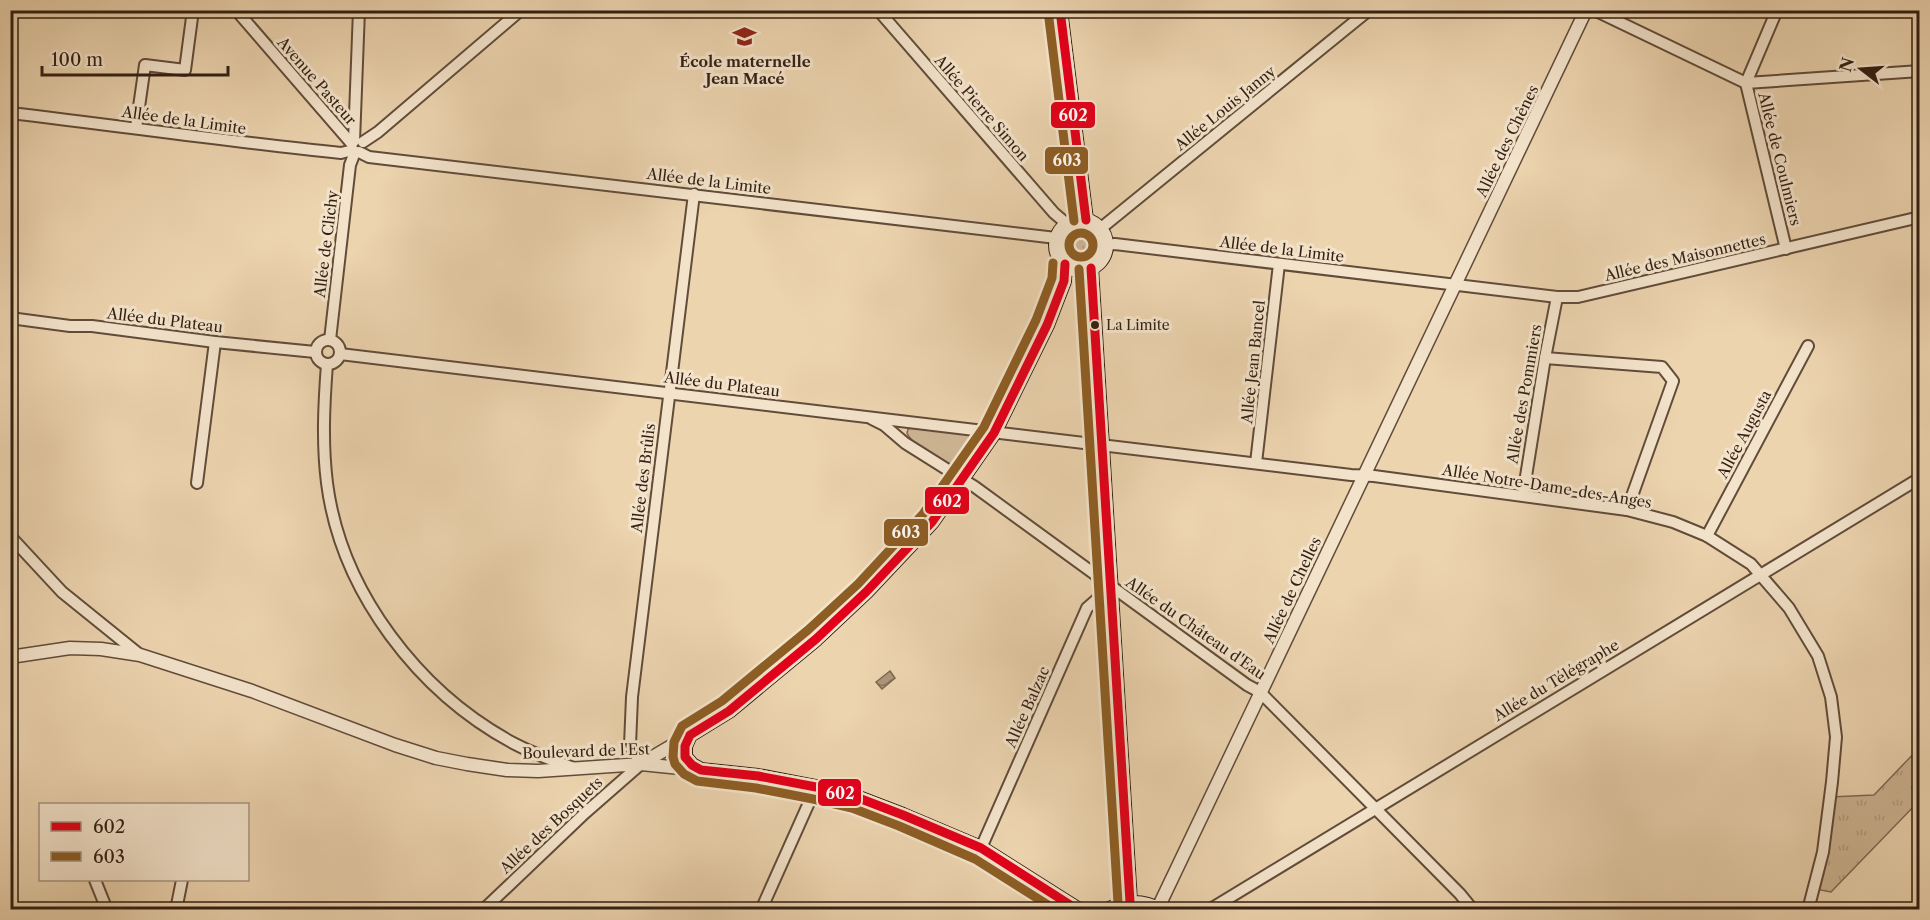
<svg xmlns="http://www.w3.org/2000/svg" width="1930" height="920" font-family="'Libre Caslon Text',serif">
<defs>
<pattern id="grass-tufts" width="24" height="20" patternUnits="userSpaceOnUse" patternTransform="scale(1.5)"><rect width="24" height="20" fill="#cdb594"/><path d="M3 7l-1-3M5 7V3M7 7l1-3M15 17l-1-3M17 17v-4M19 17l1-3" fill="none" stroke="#b09b7f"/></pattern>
<pattern id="water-waves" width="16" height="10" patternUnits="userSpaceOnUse" patternTransform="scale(1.5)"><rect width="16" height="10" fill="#ad967a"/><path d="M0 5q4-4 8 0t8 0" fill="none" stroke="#8d7a63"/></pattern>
</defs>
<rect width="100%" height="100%" fill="#ecd4af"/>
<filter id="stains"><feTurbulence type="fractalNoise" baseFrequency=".00333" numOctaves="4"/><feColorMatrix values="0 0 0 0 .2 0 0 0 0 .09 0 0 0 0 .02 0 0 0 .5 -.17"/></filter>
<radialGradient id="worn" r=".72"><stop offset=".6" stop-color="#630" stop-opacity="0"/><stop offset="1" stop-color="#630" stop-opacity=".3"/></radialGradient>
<g fill="url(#grass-tufts)" stroke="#806a54" stroke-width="1.5">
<circle cx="1082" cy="245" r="14"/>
<polygon points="1919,748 1919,801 1831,892 1815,889 1830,797 1874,795"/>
</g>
<path fill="#cdb594" stroke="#806a54" stroke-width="1.5" d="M 912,428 L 970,434 L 975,437 L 977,446 L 962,467 C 957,469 954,469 948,466 C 939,462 910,442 907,433 L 908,429 Z"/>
<polygon fill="url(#water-waves)" stroke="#7c6651" stroke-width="1.5" points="890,671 895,678 882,689 876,682"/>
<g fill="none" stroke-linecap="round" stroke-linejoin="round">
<defs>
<g id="minor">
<polyline points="236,10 352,144"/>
<polyline points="878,10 1054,213 1067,224"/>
<polyline points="1594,10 1746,83 1920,71"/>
<polyline points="1777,10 1746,83 1786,249"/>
<path d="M 10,113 C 121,126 231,142 341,153 L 353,150"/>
<polyline points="136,128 145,65 185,70 193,10"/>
<polyline points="354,141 359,10"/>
<polyline points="363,142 378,132 521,10"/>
<polyline points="359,152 369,157 1056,238"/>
<polyline points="1100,229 1369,10"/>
<polyline points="1106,245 1115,244 1557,297 1578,297 1920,217"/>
<polyline points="10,318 70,326 92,326 215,342 315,352"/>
<circle cx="328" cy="352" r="12"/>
<polyline points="330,340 350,165 355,152"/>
<polyline points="340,354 1351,475 1374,476 1627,510 1673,522 1707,536 1751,564 1789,608 1818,656 1831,697 1836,737 1832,782 1823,852 1808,910"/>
<polyline points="1545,358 1662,367 1673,381 1627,510"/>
<path d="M 327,364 C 324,404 322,443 327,483 C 341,592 419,693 515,744 C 534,754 554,761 574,768"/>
<polyline points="872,419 884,425 905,443 975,487 1247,685 1260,692 1460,894 1473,910"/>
<polyline points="1256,463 1279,264"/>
<polyline points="197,483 215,342"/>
<polyline points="1523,495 1545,358 1557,297"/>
<polyline points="10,536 62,592 140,655"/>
<polyline points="1707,536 1808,346"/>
<polyline points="981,848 1087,608 1111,587"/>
<polyline points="95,880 107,910"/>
<polyline points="176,910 182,880"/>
<polyline points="483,910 585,813 641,764 630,745 632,697 694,194"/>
<polyline points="761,910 816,787"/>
<polyline points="1209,910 1920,478"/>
</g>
<g id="tertiary">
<polyline points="10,657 70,648 101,649 140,655 252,691 395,745 436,758 467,764 507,770 538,771 641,764 700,770"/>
<polyline points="641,764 690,735"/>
<polyline points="1158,908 1586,10"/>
</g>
<g id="secondary">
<polyline points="1060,10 1086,220"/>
<circle cx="1081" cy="245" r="25"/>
<polyline points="1065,264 1064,281 1047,325 994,433 932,522 866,592 816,639 729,711 690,735 685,746 685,757 692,765 701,770 758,776 816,787 856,797 903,815 981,848 1079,910"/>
<polyline points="1091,268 1130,902"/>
<path d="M 1107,910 C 1125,901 1142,900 1160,910"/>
</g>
</defs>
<use href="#minor" stroke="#614c3a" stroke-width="14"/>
<use href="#tertiary" stroke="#614c3a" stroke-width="15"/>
<use href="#secondary" stroke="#331f13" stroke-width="16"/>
<use href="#minor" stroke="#f3e3cb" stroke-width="10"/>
<use href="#tertiary" stroke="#f3e3cb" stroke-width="12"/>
<use href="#secondary" stroke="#f3e3cb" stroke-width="14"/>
<defs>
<g id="bus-1">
<polyline points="1060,10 1086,220"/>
<polyline points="1065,264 1064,281 1047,325 994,433 932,522 866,592 816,639 729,711 690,735 685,746 685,757 692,765 701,770 758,776 816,787 856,797 903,815 981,848 1078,910"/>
<polyline points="1091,268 1130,902"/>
</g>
<g id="bus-2">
<polyline points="1048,11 1074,221"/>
<circle cx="1081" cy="245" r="12"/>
<polyline points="1053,263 1052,278 1036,320 984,427 923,514 858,584 808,630 722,701 682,726 674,742 673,757 675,764 684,774 697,781 756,788 813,799 852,808 899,826 975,859 1056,910"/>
<polyline points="1079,269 1118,903"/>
</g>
</defs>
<use href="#bus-1" stroke="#f3e3cb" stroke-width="14"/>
<use href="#bus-2" stroke="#f3e3cb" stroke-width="14"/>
<use href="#bus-1" stroke="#e2001a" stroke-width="9"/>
<use href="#bus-2" stroke="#8d5e24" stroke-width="9"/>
</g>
<defs>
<symbol id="school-bare" viewBox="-9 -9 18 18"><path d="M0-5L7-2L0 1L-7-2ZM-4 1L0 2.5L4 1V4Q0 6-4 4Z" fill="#8f2418" stroke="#f3e3cb" stroke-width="2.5" paint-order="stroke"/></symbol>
</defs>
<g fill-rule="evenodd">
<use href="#school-bare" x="728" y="20" width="33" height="33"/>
</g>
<circle fill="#331f13" stroke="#f3e3cb" stroke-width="2" cx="1095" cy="325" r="5"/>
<g text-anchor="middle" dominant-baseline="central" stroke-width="6" stroke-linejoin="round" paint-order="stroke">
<g font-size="14" fill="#331f13" stroke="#f3e3cb" text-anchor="start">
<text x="1106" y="325">La Limite</text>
</g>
<g font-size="15" font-weight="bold" fill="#331f13" stroke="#f3e3cb">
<text x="745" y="61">École maternelle<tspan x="745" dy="17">Jean Macé</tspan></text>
</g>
<g font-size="15" fill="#331f13" stroke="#f3e3cb">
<text transform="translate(317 81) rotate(49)">Avenue Pasteur</text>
<text transform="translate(982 108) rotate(49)">Allée Pierre Simon</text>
<text transform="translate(1225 108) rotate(-39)">Allée Louis Janny</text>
<text transform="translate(184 120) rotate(8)">Allée de la Limite</text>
<text transform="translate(1507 141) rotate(-64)">Allée des Chênes</text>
<text transform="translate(1780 159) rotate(76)">Allée de Coulmiers</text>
<text transform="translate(709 181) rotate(7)">Allée de la Limite</text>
<text transform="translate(326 244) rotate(-83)">Allée de Clichy</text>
<text transform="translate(1282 249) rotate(7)">Allée de la Limite</text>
<text transform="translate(1685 257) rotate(-13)">Allée des Maisonnettes</text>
<text transform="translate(165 320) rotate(7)">Allée du Plateau</text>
<text transform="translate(1253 362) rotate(-84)">Allée Jean Bancel</text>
<text transform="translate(722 384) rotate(7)">Allée du Plateau</text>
<text transform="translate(1524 394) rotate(-80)">Allée des Pommiers</text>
<text transform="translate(1744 434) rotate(-62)">Allée Augusta</text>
<text transform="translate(643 478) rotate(-83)">Allée des Brûlis</text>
<text transform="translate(1547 486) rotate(9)">Allée Notre-Dame-des-Anges</text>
<text transform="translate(1292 590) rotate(-65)">Allée de Chelles</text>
<text transform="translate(1196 628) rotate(35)">Allée du Château d'Eau</text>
<text transform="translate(1556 680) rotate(-31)">Allée du Télégraphe</text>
<text transform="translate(1027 707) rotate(-66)">Allée Balzac</text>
<text transform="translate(586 751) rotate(-2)">Boulevard de l'Est</text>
<text transform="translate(551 825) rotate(-43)">Allée des Bosquets</text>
</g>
</g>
<g stroke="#f3e3cb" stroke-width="2">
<rect x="1050" y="101" width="46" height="28" rx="6" fill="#e2001a"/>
<rect x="1044" y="146" width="45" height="29" rx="6" fill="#8d5e24"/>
<rect x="924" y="486" width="46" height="29" rx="6" fill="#e2001a"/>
<rect x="883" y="518" width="46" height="29" rx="6" fill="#8d5e24"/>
<rect x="817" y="778" width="45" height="29" rx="6" fill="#e2001a"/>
</g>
<g font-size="16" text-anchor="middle" font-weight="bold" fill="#fff">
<text x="1073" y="121">602</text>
<text x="1067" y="166">603</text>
<text x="947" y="507">602</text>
<text x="906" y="538">603</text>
<text x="840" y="799">602</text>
</g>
<rect width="1930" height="920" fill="none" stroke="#ecd4af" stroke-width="36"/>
<rect x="12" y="12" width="1906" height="896" fill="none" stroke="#331f13" stroke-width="3"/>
<rect x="18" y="18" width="1894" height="884" fill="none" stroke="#331f13" stroke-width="1.5"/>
<rect x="39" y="803" width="210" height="78" fill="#f3e3cb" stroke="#a69581" stroke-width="1.5"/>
<rect x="51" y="822" width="30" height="9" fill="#e2001a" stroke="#a69581" stroke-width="1.5"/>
<text x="93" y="833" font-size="18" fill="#331f13">602</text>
<rect x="51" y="852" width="30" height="9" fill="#8d5e24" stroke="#a69581" stroke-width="1.5"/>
<text x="93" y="863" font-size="18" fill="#331f13">603</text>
<g transform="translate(1861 69) rotate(287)" stroke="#f3e3cb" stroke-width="4.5" paint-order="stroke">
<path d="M0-4.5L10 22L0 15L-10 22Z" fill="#331f13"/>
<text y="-9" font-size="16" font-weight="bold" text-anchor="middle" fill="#331f13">N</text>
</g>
<path d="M42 66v9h186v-9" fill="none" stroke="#331f13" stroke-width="3"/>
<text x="51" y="66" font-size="18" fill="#331f13" stroke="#f3e3cb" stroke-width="4.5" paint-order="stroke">100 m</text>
<rect width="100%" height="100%" filter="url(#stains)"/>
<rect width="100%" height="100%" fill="url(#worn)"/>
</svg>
